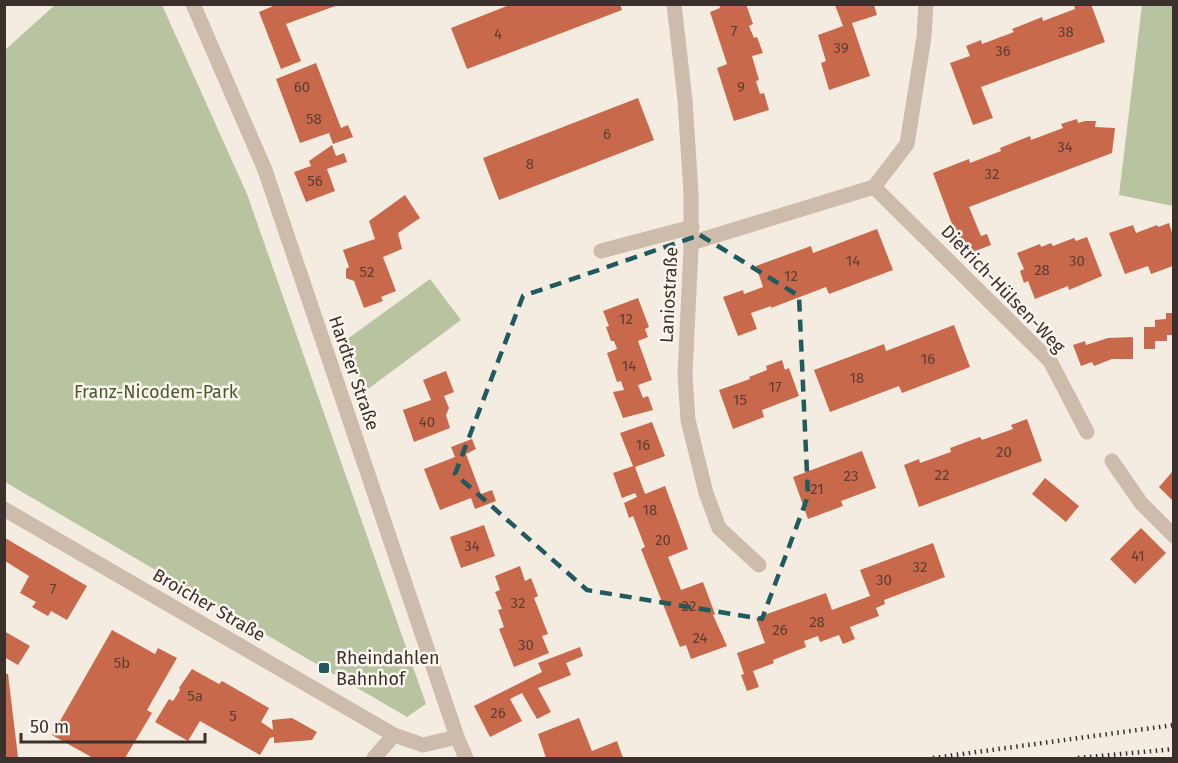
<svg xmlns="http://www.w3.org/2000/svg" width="1178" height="763" font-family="'Fira Sans',sans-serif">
<rect width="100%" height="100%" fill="#f4ebe1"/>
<g fill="#b8c4a0">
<polygon points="56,4 162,5 247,194 426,704 407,717 5,482 5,50"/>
<polygon points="1142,5 1173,5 1173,206 1119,195"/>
<polygon points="430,279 461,320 364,392 346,340"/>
</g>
<g fill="#c8694b">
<polygon points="278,4 338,5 286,24 301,61 281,69 259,12"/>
<polygon points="512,4 620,4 622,10 467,69 451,28"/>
<polygon points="719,4 746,4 753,24 749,26 754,38 757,37 763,53 752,56 759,80 756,81 760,94 764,93 769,110 734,121 717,68 727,64 710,12 720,8"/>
<polygon points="1076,4 1091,4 1105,42 981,87 993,118 973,125 950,63 970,56 966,46 981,40 982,44 1014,32 1012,29 1042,17 1043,21 1075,9 1074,5"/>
<polygon points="835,5 874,5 877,15 852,23 870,76 829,90 821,63 826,61 818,35 843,26"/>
<polygon points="316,63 341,128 348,125 353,137 333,144 329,133 300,143 276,79"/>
<polygon points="638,98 654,140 499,200 483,158"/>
<polygon points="1077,119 1078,123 1085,121 1096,121 1095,127 1115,128 1112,153 969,207 981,236 987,234 991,245 970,253 966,243 961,245 958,235 956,235 933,173 969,159 970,163 1001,151 1000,148 1030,136 1031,140 1063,128 1061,124"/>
<polygon points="332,145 336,156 344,153 347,162 327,169 335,191 306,202 294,172 311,166 309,161"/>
<polygon points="405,195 420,218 398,233 402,249 383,257 396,291 381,297 383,301 364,308 354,281 346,278 346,269 349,267 343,250 375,239 369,221"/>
<polygon points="1169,223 1173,236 1173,266 1151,274 1148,266 1125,274 1109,233 1133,225 1136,233 1157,225 1158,227"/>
<polygon points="877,229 893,270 829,294 826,287 771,308 771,306 751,313 757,329 738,336 723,297 743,290 744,294 763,287 756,266 811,246 813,253"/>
<polygon points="1087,237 1102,276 1069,290 1068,286 1035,299 1028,281 1024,283 1020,271 1024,269 1017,253 1040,244 1041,247 1051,243 1053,246 1074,238 1076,241"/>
<polygon points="638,298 649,327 645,329 648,337 638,341 652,380 638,385 643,398 648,396 653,410 623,418 613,392 624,390 621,381 617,382 607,353 617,349 614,341 611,341 606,327 609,326 603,311"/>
<polygon points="1166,313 1173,313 1173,335 1167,335 1167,341 1155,341 1155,349 1144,349 1144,327 1155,327 1155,320 1166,319"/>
<polygon points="954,325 970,367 902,393 899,386 830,412 814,370 884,344 886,351"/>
<polygon points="1133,337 1133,359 1112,359 1094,366 1092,362 1081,366 1073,345 1085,341 1086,345 1108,338"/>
<polygon points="782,360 785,370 789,368 799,396 762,410 764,417 733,429 719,390 750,379 749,377 767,370 766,366"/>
<polygon points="446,371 454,392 444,396 449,408 446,415 450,428 414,442 403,410 431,400 423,380"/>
<polygon points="1027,419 1042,461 919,507 904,465 919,459 920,463 951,452 950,448 980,437 982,440 1013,429 1011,425"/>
<polygon points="652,422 665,456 635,467 645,494 665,486 688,549 668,557 681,590 703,582 715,614 713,615 727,646 691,659 686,645 680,647 641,549 645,547 633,516 629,518 624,503 637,497 635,493 622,498 613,473 633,466 620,433"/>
<polygon points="472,439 476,449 466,454 481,494 492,490 496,501 475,509 471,498 440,510 424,469 455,457 451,447"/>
<polygon points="862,451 876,488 841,501 843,506 808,519 793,477"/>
<polygon points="1173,471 1173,501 1159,487"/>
<polygon points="1045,478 1079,506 1066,522 1032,494"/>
<polygon points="484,525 495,556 461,568 450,537"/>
<polygon points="1141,528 1166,553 1135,584 1110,559"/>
<polygon points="5,538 87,586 67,620 51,611 48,616 32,607 36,602 20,593 29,576 5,561"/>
<polygon points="933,543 945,577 884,600 885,604 876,608 879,616 850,627 855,639 843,644 839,635 820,642 818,636 804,641 806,647 773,660 774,663 753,671 759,687 747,691 741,675 744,674 737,653 765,643 756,618 826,593 832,610 870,596 860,570"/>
<polygon points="520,566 525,581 531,578 538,596 534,598 548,634 542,636 549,653 514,667 499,629 504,627 498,610 502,609 495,592 500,590 495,576"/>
<polygon points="112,630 155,654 158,648 177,658 147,710 152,713 125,758 93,758 52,735"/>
<polygon points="4,631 30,646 18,665 4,657"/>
<polygon points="580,647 583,656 566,663 571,675 538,688 551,712 537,719 522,693 510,699 522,721 490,737 474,706 542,672 538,663"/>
<polygon points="192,669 219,684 222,681 269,708 261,722 273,730 272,720 292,718 317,732 312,740 274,743 274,737 270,738 260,755 200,721 188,741 155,722 169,699 173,701 180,690 179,688"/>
<polygon points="5,674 8,674 18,757 5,758"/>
<polygon points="579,718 592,751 617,741 623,758 546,758 538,734"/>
</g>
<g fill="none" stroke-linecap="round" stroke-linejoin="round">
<g stroke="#cdbbac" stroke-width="15">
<polyline points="193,4 265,170 457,737 466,758"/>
<polyline points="674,4 685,100 691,193 691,248 685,375 688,420 706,493 719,528 759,565"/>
<polyline points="874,187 1050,361 1087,432"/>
<polyline points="691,243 874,187 907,144 924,37 926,4"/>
<polyline points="601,251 692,227"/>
<polyline points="1112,461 1141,503 1174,536"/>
<polyline points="4,509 394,735 423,745 457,737"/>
<polyline points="374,758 394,735"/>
</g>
<g stroke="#3b302b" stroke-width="4.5" stroke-dasharray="1.5 4.5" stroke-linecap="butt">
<polyline points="933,758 1174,725"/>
<polyline points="1078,758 1174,749"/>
</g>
</g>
<path fill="none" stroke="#1f5a5e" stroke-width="4.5" stroke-dasharray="12 8" stroke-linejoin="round" d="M 700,235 L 799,296 L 808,496 L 762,619 L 587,590 L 455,474 L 523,296 Z"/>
<rect fill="#1f5a5e" stroke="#fbf5ee" stroke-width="2" x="318" y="662" width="12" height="12" rx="3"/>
<g text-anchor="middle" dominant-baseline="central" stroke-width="5" stroke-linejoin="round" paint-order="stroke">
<g font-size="15" fill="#5e3e33">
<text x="734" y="31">7</text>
<text x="1066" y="32">38</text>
<text x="498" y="34">4</text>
<text x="841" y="48">39</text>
<text x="1003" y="51">36</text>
<text x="302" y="87">60</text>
<text x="741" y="87">9</text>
<text x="314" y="119">58</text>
<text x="607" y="134">6</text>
<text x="1065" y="147">34</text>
<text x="530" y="164">8</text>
<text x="992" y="174">32</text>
<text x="315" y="181">56</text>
<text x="853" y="261">14</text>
<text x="1077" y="261">30</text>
<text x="1042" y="270">28</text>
<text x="367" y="272">52</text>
<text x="791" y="276">12</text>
<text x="626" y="319">12</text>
<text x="928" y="359">16</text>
<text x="629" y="366">14</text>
<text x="857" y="378">18</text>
<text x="775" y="387">17</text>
<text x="740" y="400">15</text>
<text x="427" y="422">40</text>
<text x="643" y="445">16</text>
<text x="1004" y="452">20</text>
<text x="942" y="475">22</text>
<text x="851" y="476">23</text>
<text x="817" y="489">21</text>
<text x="650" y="510">18</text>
<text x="663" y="540">20</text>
<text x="472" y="546">34</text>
<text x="1138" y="556">41</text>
<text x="920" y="567">32</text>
<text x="884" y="580">30</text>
<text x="53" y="589">7</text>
<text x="518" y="603">32</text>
<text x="689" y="606">22</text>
<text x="817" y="622">28</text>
<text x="780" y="630">26</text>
<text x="700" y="638">24</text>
<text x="526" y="645">30</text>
<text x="122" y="663">5b</text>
<text x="195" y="696">5a</text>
<text x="498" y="713">26</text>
<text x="233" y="716">5</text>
</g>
<g font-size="18" fill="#3b302b" stroke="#fbf5ee">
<text transform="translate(1003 289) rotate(46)">Dietrich-Hülsen-Weg</text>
<text transform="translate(669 295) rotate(-87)">Laniostraße</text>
<text transform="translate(354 373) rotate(71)">Hardter Straße</text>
<text transform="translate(209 605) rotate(30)">Broicher Straße</text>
</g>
<g font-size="18" fill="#4a5a2e" stroke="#fbf5ee">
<text x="156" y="392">Franz-Nicodem-Park</text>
</g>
<g font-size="18" fill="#3b302b" stroke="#fbf5ee" text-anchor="start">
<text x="336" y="658">Rheindahlen<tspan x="336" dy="21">Bahnhof</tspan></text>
</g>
</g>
<rect width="1178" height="763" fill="none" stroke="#3b302b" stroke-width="12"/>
<path d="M21 733v9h184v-9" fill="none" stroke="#3b302b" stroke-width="3"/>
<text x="30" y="733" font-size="18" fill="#3b302b" stroke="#fbf5ee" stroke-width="4.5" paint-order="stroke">50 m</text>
</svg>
